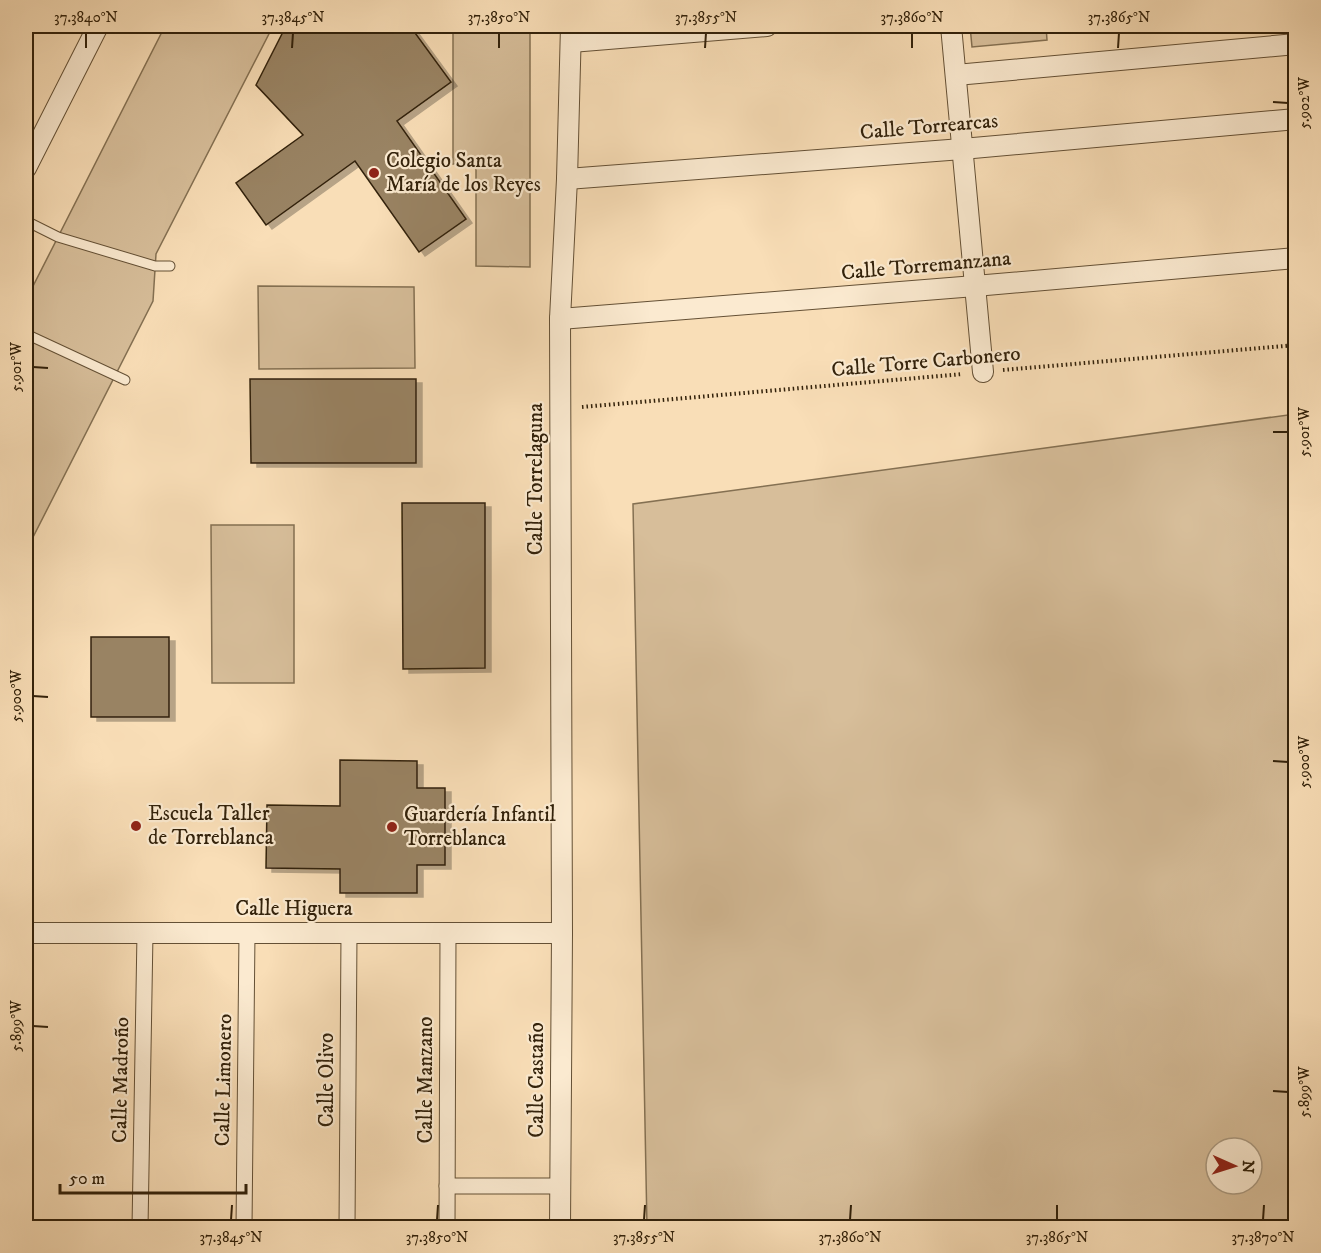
<svg xmlns="http://www.w3.org/2000/svg" width="1321" height="1253" font-family="'IM FELL DW Pica',serif">
<defs>
<filter id="shadow"><feDropShadow dx="6" dy="4" stdDeviation="0" flood-color="#0004"/></filter>
</defs>
<rect width="100%" height="100%" fill="#f9deb7"/>
<filter id="stains"><feTurbulence type="fractalNoise" baseFrequency=".00333" numOctaves="4"/><feColorMatrix values="0 0 0 0 .2 0 0 0 0 .09 0 0 0 0 .02 0 0 0 .5 -.17"/></filter>
<radialGradient id="worn" r=".72"><stop offset=".6" stop-color="#630" stop-opacity="0"/><stop offset="1" stop-color="#630" stop-opacity=".3"/></radialGradient>
<g fill="#d7be9a" stroke="#847052" stroke-width="1.5" fill-rule="evenodd">
<polygon points="165,26 273,26 156,254 153,301 26,551 26,300"/>
<polygon points="453,26 530,26 530,267 476,266 476,164 453,164"/>
<polygon points="970,26 1046,26 1047,40 972,47"/>
<polygon points="258,286 414,287 415,368 259,369"/>
<path d="M 1295,414 L 1295,1227 L 647,1227 L 633,504 ZM 1216,1148 L 1252,1148 L 1252,1184 L 1216,1184 Z"/>
<polygon points="211,525 294,525 294,683 212,683"/>
</g>
<g fill="#998364" stroke="#32210a" stroke-width="1.5" filter="url(#shadow)">
<polygon points="286,26 410,26 451,82 397,121 466,219 419,252 355,161 266,225 236,183 303,135 256,85"/>
<polygon points="250,379 416,379 416,463 251,463"/>
<polygon points="402,503 485,503 485,668 403,669"/>
<rect x="91" y="637" width="78" height="80"/>
<polygon points="340,760 417,761 417,788 445,788 445,865 417,865 417,893 340,893 340,869 266,868 267,805 340,806"/>
</g>
<g fill="none" stroke-linecap="round" stroke-linejoin="round">
<defs>
<g id="service">
<polyline points="26,221 58,237 155,266 170,266"/>
<polyline points="26,334 125,380"/>
</g>
<g id="pedestrian">
<polyline points="447,1186 560,1186"/>
<polyline points="140,1228 145,933"/>
<polyline points="244,1228 247,933"/>
<polyline points="347,1228 349,933"/>
<polyline points="447,1228 448,933"/>
</g>
<g id="minor">
<polyline points="951,26 983,372"/>
<polyline points="571,42 767,26"/>
<polyline points="956,75 1296,44"/>
<polyline points="26,168 98,26"/>
<polyline points="567,179 962,149 1296,119"/>
<polyline points="560,319 975,286 1296,258"/>
<polyline points="26,933 562,933"/>
<polyline points="560,1228 562,933 560,319 567,179 571,26"/>
</g>
</defs>
<use href="#service" stroke="#645035" stroke-width="11"/>
<use href="#pedestrian" stroke="#645035" stroke-width="17"/>
<use href="#minor" stroke="#645035" stroke-width="22"/>
<g stroke="#32210a" stroke-width="4" stroke-dasharray="1.5 3" stroke-linecap="butt">
<polyline points="1003,370 1296,345"/>
<polyline points="582,407 963,374"/>
</g>
<use href="#service" stroke="#fbead0" stroke-width="9"/>
<use href="#pedestrian" stroke="#fbead0" stroke-width="15"/>
<use href="#minor" stroke="#fbead0" stroke-width="20"/>
</g>
<path fill="none" stroke="#32210a" stroke-width="2" d="M 86,48 L 86,33M 292,48 L 293,33M 499,48 L 499,33M 705,48 L 706,33M 912,48 L 912,33M 1118,48 L 1119,33M 1273,102 L 1288,103M 33,367 L 48,368M 1273,432 L 1288,432M 33,696 L 48,697M 1273,761 L 1288,762M 33,1026 L 48,1027M 1273,1091 L 1288,1092M 231,1220 L 232,1205M 437,1220 L 438,1205M 644,1220 L 645,1205M 850,1220 L 851,1205M 1057,1220 L 1057,1205M 1263,1220 L 1264,1205"/>
<g fill="#8f2418" stroke="#fbead0" stroke-width="2">
<circle cx="374" cy="173" r="6"/>
<circle cx="136" cy="826" r="6"/>
<circle cx="392" cy="827" r="6"/>
</g>
<g text-anchor="middle" dominant-baseline="central" stroke-width="4.5" stroke-linejoin="round" paint-order="stroke">
<g font-size="21" fill="#32210a" stroke="#fbead0">
<text transform="translate(929 127) rotate(-5)">Calle Torrearcas</text>
<text transform="translate(926 266) rotate(-5)">Calle Torremanzana</text>
<text transform="translate(926 362) rotate(-5)">Calle Torre Carbonero</text>
<text transform="translate(536 479) rotate(-90)">Calle Torrelaguna</text>
<text x="294" y="909">Calle Higuera</text>
<text transform="translate(121 1080) rotate(-89)">Calle Madroño</text>
<text transform="translate(224 1080) rotate(-89)">Calle Limonero</text>
<text transform="translate(327 1080) rotate(-90)">Calle Olivo</text>
<text transform="translate(426 1080) rotate(-90)">Calle Manzano</text>
<text transform="translate(537 1080) rotate(-90)">Calle Castaño</text>
</g>
<g font-size="21" fill="#32210a" stroke="#fbead0" text-anchor="start">
<text x="386" y="161">Colegio Santa<tspan x="386" dy="24">María de los Reyes</tspan></text>
<text x="148" y="814">Escuela Taller<tspan x="148" dy="24">de Torreblanca</tspan></text>
<text x="404" y="815">Guardería Infantil<tspan x="404" dy="24">Torreblanca</tspan></text>
</g>
</g>
<rect width="1321" height="1253" fill="none" stroke="#f9deb7" stroke-width="66"/>
<g transform="translate(1234 1166) rotate(93)"><circle r="28" fill="#fbead0" stroke="#ab9a81" stroke-width="1.5"/>
<path d="M0-4.5L10 22L0 15L-10 22Z" fill="#8f2418"/>
<text y="-9" font-size="16" font-weight="bold" text-anchor="middle" fill="#32210a">N</text>
</g>
<path d="M60 1184v9h186v-9" fill="none" stroke="#32210a" stroke-width="3"/>
<text x="69" y="1184" font-size="18" fill="#32210a" stroke="#fbead0" stroke-width="4.5" paint-order="stroke">50 m</text>
<rect x="33" y="33" width="1255" height="1187" fill="none" stroke="#32210a" stroke-width="2"/>
<g font-size="15" text-anchor="middle" fill="#32210a">
<text x="86" y="22">37.3840°N</text>
<text x="293" y="22">37.3845°N</text>
<text x="499" y="22">37.3850°N</text>
<text x="706" y="22">37.3855°N</text>
<text x="912" y="22">37.3860°N</text>
<text x="1119" y="22">37.3865°N</text>
<text transform="translate(1304 103) rotate(-90)" y="5">5.902°W</text>
<text transform="translate(16 367) rotate(-90)" y="5">5.901°W</text>
<text transform="translate(1304 432) rotate(-90)" y="5">5.901°W</text>
<text transform="translate(16 696) rotate(-90)" y="5">5.900°W</text>
<text transform="translate(1304 762) rotate(-90)" y="5">5.900°W</text>
<text transform="translate(16 1026) rotate(-90)" y="5">5.899°W</text>
<text transform="translate(1304 1092) rotate(-90)" y="5">5.899°W</text>
<text x="231" y="1242">37.3845°N</text>
<text x="437" y="1242">37.3850°N</text>
<text x="644" y="1242">37.3855°N</text>
<text x="850" y="1242">37.3860°N</text>
<text x="1057" y="1242">37.3865°N</text>
<text x="1263" y="1242">37.3870°N</text>
</g>
<rect width="100%" height="100%" filter="url(#stains)"/>
<rect width="100%" height="100%" fill="url(#worn)"/>
</svg>
